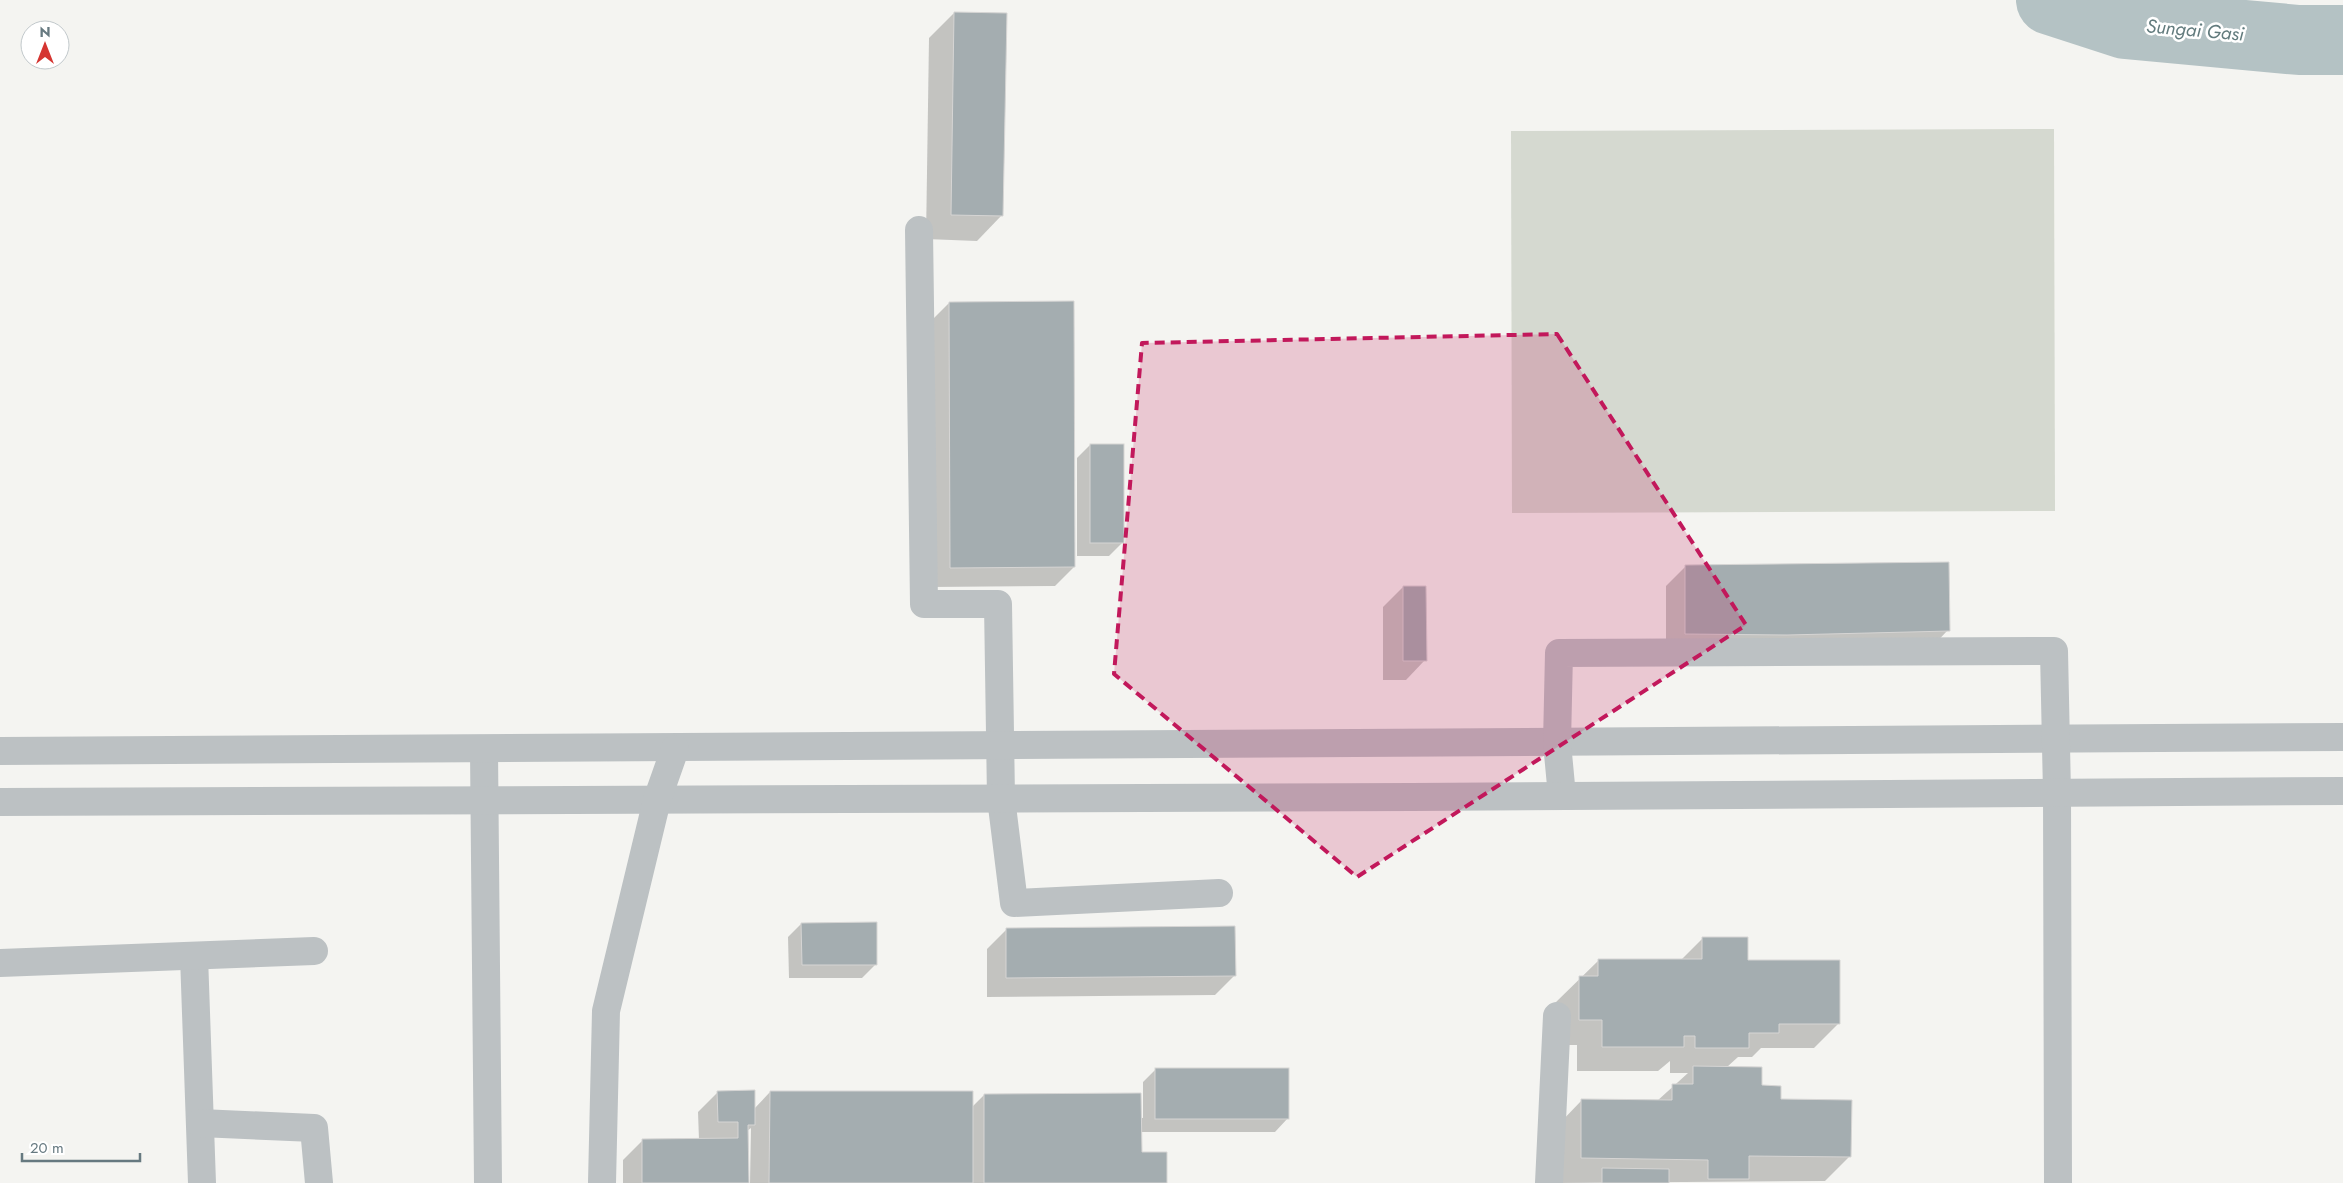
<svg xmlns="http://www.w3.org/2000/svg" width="2343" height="1183" font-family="Jost,sans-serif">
<rect width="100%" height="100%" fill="#f4f4f1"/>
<polygon fill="#d5d9d0" points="2054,129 2055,511 1512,513 1511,131"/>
<g fill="#0003">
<polygon points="954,13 1002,215 977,241 926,239 929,38"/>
<polygon points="949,303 1074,567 1055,586 931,587 929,323"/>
<polygon points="1090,445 1122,543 1109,556 1077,556 1077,458"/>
<polygon points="1685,567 1948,630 1929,650 1666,653 1666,586"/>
<polygon points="1403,587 1425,660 1406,680 1383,680 1383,607"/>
<polygon points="801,924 876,964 862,978 789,978 788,937"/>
<polygon points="1006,930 1235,975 1215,995 987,997 987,949"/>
<polygon points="1703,938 1747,961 1839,1023 1814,1048 1761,1048 1752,1057 1738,1057 1727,1067 1760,1086 1850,1156 1825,1181 1556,1183 1557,1126 1582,1100 1657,1101 1688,1073 1670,1073 1670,1061 1658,1071 1577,1071 1577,1045 1555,1045 1555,1003 1598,961 1680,961"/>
<polygon points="1156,1069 1288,1118 1275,1132 1140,1132 1141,1154 1166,1183 750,1183 751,1128 747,1131 748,1183 623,1183 623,1160 642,1141 699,1140 698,1112 718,1092 754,1109 770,1092 972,1107 984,1095 1143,1118 1143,1082"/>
</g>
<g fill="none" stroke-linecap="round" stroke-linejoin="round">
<polyline stroke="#b4c2c4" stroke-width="70" points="2051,0 2125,24 2299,40 2343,40"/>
</g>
<g fill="#a4adb0" stroke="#d6d5d4">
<polygon points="954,12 1007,13 1003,216 951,215"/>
<polygon points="1074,301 1075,567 950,568 949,302"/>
<rect x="1090" y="444" width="34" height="99"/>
<polygon points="1949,562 1950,631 1787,635 1685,634 1685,565"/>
<polygon points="1403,586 1426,586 1427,661 1403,661"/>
<polygon points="877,922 877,965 802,965 801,923"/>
<polygon points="1235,926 1236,976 1006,978 1006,928"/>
<polygon points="1702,937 1748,937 1748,960 1840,960 1840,1024 1779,1024 1779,1033 1749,1033 1749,1048 1695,1048 1695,1036 1684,1036 1684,1047 1602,1047 1602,1020 1579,1020 1579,976 1598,976 1598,959 1702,959"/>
<polygon points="1693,1066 1762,1067 1762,1085 1781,1086 1781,1099 1852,1100 1851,1157 1749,1156 1749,1179 1708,1179 1708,1160 1581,1158 1581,1099 1672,1100 1672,1084 1693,1084"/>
<rect x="1155" y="1068" width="134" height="51"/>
<polygon points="755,1090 755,1125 748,1125 749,1183 642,1183 642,1139 738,1138 738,1122 718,1122 717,1091"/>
<polygon points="770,1091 973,1091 973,1183 769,1183"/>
<polygon points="1141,1093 1142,1152 1167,1152 1167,1183 984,1183 984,1094"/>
<polygon points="1602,1168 1669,1169 1669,1183 1602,1183"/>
</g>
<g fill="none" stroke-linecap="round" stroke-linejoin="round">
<g stroke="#bcc1c3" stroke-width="28">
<polyline points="919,230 924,604 998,604 1001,798 1014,903 1219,893"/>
<polyline points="484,750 488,1183"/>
<polyline points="0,751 2343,737"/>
<polyline points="1562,796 1557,743 1559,653 2054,651 2057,793 2058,1183"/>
<polyline points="0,802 1412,797 2343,791"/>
<polyline points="194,956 202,1183"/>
<polyline points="0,963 314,951"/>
<polyline points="200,1123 314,1128 319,1183"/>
<polyline points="602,1183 606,1011 657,800 675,749"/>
<polyline points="1549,1183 1557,1016"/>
</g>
</g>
<path fill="#c2185b" fill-opacity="0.2" stroke="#c2185b" stroke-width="4" stroke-dasharray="10 6" stroke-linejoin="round" d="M 1557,334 L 1746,625 L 1357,877 L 1114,674 L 1142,343 Z"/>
<g text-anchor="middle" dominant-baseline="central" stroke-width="5" stroke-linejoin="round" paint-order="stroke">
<g font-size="19" font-style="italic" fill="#627b7d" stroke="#fff">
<text transform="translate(2195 30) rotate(5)">Sungai Gasi</text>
</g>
</g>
<g transform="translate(45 45)"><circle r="24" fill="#ffffff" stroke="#c2c9cc"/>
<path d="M0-4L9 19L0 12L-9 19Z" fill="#d53531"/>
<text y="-8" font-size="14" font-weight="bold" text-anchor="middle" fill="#667980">N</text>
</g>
<path d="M22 1153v8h118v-8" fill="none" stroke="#667980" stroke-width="2.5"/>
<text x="30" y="1153" font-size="15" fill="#667980" stroke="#ffffff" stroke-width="4" paint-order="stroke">20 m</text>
</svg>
